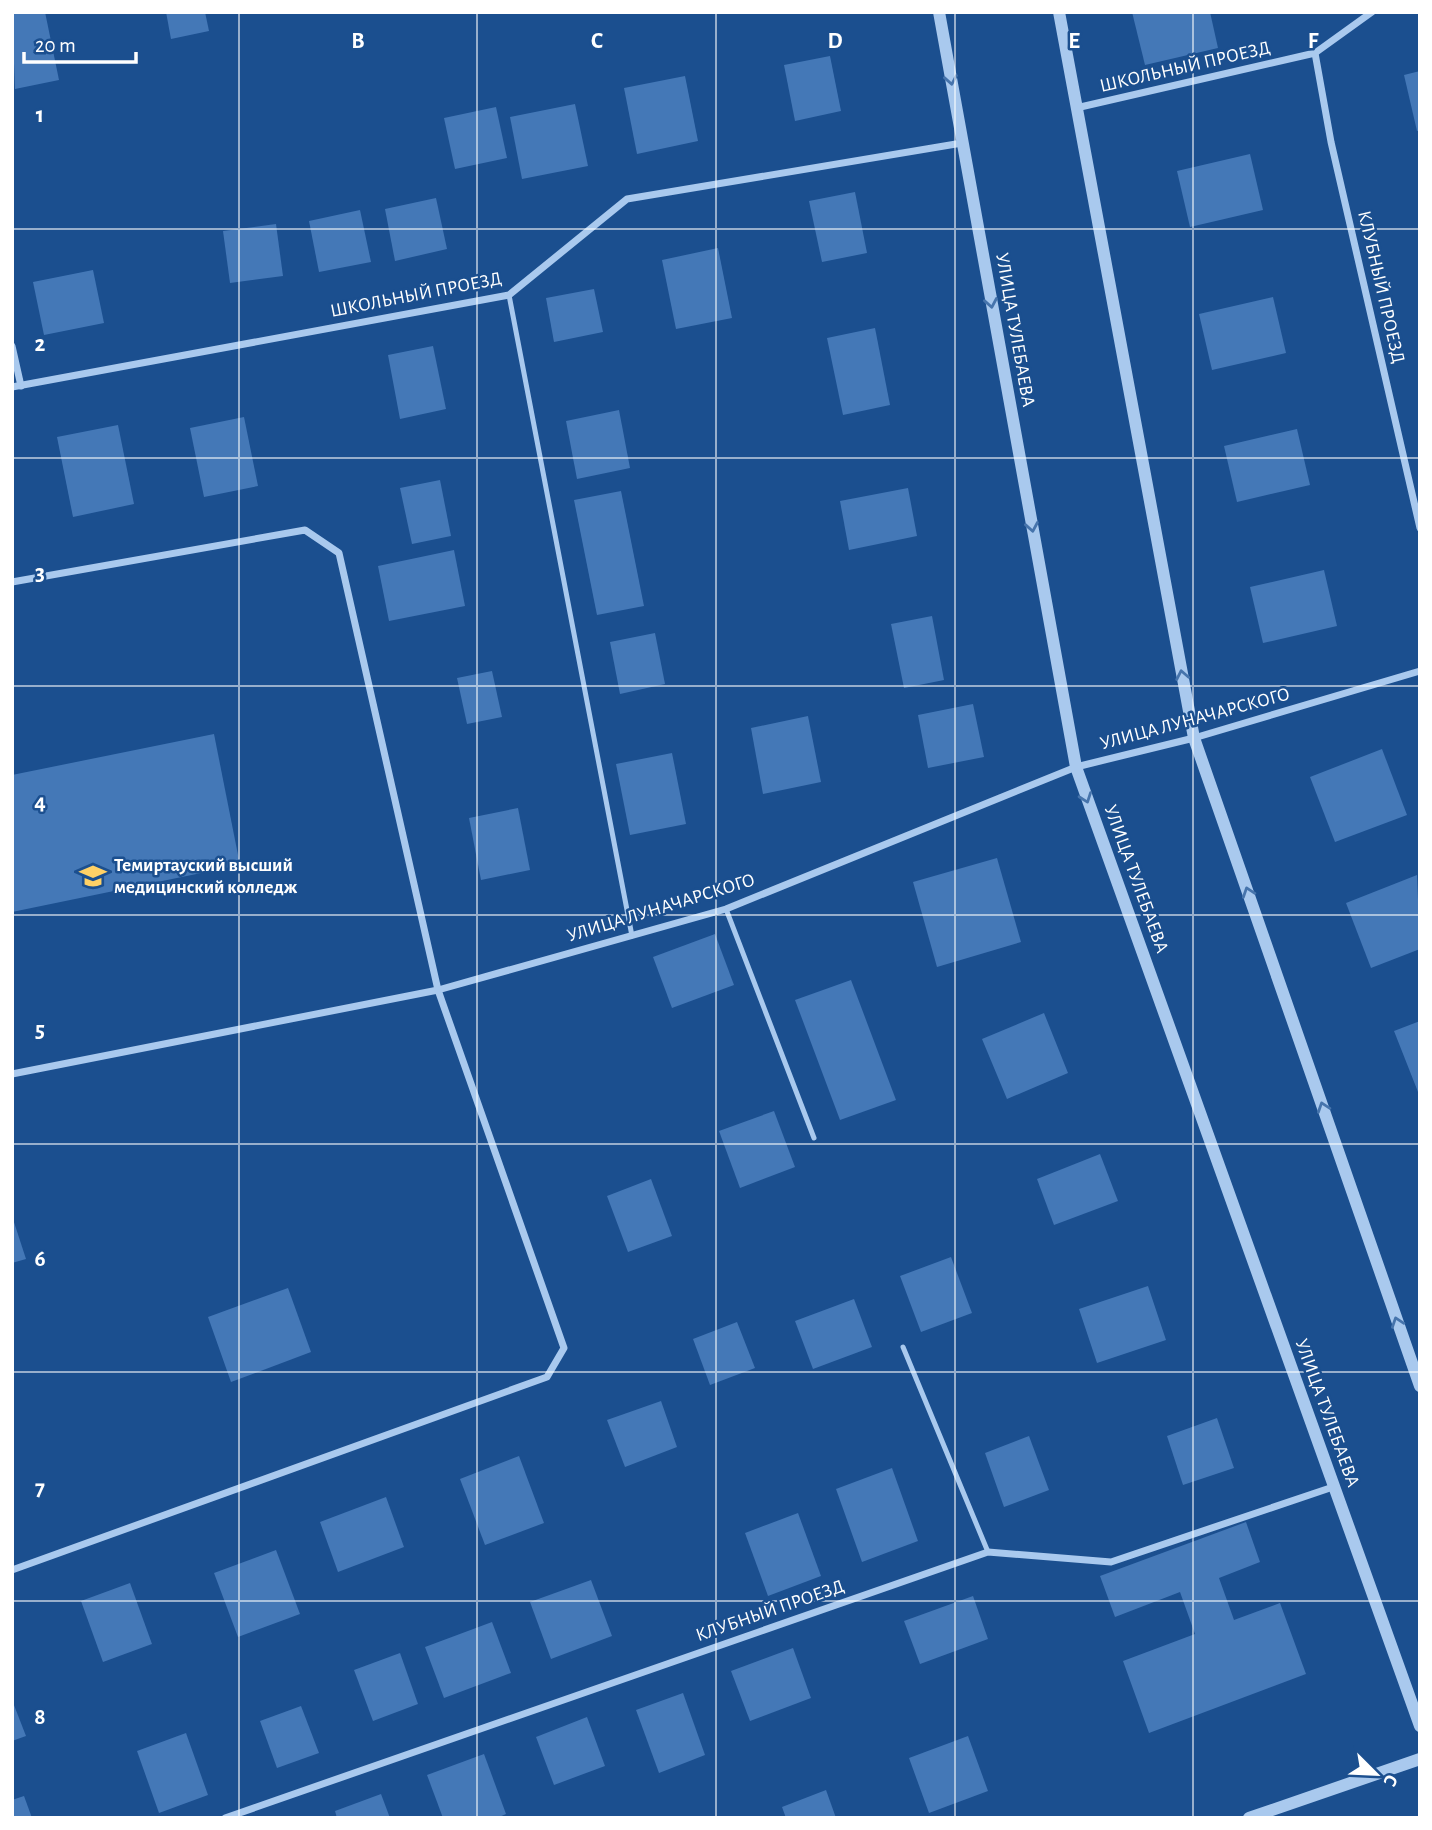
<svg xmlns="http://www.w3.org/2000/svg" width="1432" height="1830" font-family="'Alegreya Sans',sans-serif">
<rect width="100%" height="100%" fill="#1b4f8f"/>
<g fill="#4478b7">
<polygon points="12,12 45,12 59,80 15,89"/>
<polygon points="166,12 205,12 209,31 171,39"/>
<polygon points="1132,12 1210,12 1218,48 1145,65"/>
<polygon points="830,56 841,111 795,121 784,65"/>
<polygon points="1420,71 1420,130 1417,131 1404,75"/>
<polygon points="685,76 698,141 637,154 624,88"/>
<polygon points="575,104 588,166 522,179 510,117"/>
<polygon points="496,107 507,158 455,169 444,118"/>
<polygon points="1250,154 1263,210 1190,227 1177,171"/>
<polygon points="855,192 867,253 822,262 809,201"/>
<polygon points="436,198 447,249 395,261 385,209"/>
<polygon points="360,210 371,262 319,272 309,221"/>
<polygon points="276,224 283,276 230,283 223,231"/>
<polygon points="718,248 732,318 676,329 662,260"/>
<polygon points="93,270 104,323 44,335 33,282"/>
<polygon points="594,289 603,332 554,342 546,298"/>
<polygon points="1273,297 1286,353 1212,370 1199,314"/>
<polygon points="875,328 890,405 843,415 827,338"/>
<polygon points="433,346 446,409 400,419 388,355"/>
<polygon points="619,410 630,468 577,479 566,421"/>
<polygon points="244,417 258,486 204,497 190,428"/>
<polygon points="118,425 134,504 73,517 57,437"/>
<polygon points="1297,429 1310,485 1237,502 1224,446"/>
<polygon points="440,480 451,536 412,544 400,488"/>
<polygon points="908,488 917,536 849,550 840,501"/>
<polygon points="621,491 644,606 597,615 574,500"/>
<polygon points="454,550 465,606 389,621 378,566"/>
<polygon points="1324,570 1337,626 1263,643 1250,587"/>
<polygon points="932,616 944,680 904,688 891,624"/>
<polygon points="655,633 665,684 620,694 610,642"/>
<polygon points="492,671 502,717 467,724 457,678"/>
<polygon points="973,704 984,757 928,768 918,715"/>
<polygon points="808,716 821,782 763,794 751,728"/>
<polygon points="214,734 240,865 12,912 12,775"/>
<polygon points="1382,749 1407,815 1335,842 1310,777"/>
<polygon points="672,753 686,824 630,835 616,764"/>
<polygon points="518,808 530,870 481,880 469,818"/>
<polygon points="997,858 1021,942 937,967 913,882"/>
<polygon points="1417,875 1420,949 1371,968 1346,903"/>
<polygon points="715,934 734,985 672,1008 653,957"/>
<polygon points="851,980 896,1100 840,1120 795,1000"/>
<polygon points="1044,1013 1068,1073 1007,1099 982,1039"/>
<polygon points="1420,1021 1420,1097 1394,1031"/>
<polygon points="774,1111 795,1167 740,1188 719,1131"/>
<polygon points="1100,1154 1118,1201 1054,1225 1037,1179"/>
<polygon points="651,1179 672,1236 628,1252 607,1196"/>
<polygon points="12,1216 26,1259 12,1263"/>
<polygon points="951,1257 972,1313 921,1332 900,1276"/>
<polygon points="1148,1286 1166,1340 1097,1363 1079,1309"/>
<polygon points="288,1288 311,1352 231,1382 208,1317"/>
<polygon points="854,1299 872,1347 813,1369 795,1321"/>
<polygon points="737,1322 755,1368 710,1385 693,1339"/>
<polygon points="661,1401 677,1447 625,1467 607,1420"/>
<polygon points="1217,1418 1234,1468 1183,1485 1167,1436"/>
<polygon points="1029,1436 1049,1490 1004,1507 985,1453"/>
<polygon points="519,1456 544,1523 485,1545 460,1479"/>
<polygon points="892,1468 918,1541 862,1562 836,1489"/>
<polygon points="386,1497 404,1547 338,1572 320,1522"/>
<polygon points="798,1513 821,1576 768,1596 745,1533"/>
<polygon points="1246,1522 1260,1562 1219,1578 1234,1620 1280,1603 1306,1674 1149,1733 1123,1661 1195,1634 1180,1592 1115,1617 1100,1576"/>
<polygon points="276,1550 300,1614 238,1637 214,1573"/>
<polygon points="591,1580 612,1636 551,1659 530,1602"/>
<polygon points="130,1583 152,1644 103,1662 81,1601"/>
<polygon points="973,1596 988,1639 920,1664 904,1621"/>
<polygon points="492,1622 511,1673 444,1698 425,1647"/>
<polygon points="793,1648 811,1698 750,1721 731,1671"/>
<polygon points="400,1653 418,1704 373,1721 354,1670"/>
<polygon points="683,1693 705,1755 659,1773 636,1710"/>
<polygon points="12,1700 26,1736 12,1741"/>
<polygon points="301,1706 319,1753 277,1768 260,1721"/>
<polygon points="587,1717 605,1766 554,1785 536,1737"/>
<polygon points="186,1733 208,1795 159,1813 137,1751"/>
<polygon points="968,1736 988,1791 929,1813 909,1758"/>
<polygon points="484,1754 506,1814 497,1818 443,1818 427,1775"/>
<polygon points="826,1790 836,1818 786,1818 782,1807"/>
<polygon points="381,1794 390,1818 337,1818 335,1811"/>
<polygon points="24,1796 32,1818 12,1818 12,1800"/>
</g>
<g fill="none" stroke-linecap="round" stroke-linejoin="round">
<g stroke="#a9c9ee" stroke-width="5">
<polyline points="509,295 632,936"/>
<polyline points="726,909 814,1138"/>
<polyline points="903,1347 988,1552"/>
</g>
<g stroke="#a9c9ee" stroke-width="7">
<polyline points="1315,53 1331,142 1420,528"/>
<polyline points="1076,108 1315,53 1372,12"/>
<polyline points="12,346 21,386"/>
<polyline points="12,387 509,295 627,199 962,143"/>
<polyline points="12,582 305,530 339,553 438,990 564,1348 547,1377 12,1570"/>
<polyline points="12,1074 438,990 726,909 1076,767 1194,738 1420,671"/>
<polyline points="225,1818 988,1552 1111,1562 1333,1487"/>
</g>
<g stroke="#a9c9ee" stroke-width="12">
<polyline points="939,12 1076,767 1420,1726"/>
<polyline points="1059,12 1194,738 1420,1386"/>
<polyline points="1249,1818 1420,1759"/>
</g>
</g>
<defs><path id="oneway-chevron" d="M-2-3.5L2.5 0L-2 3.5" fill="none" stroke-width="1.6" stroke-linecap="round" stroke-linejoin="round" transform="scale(1.75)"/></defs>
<g stroke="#4674ac">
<use href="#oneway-chevron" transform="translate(951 80) rotate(80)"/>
<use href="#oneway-chevron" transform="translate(991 303) rotate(80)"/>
<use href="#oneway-chevron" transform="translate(1032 527) rotate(80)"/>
<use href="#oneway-chevron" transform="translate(1182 675) rotate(-101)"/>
<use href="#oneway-chevron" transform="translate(1086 798) rotate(70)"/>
<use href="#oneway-chevron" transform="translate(1248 892) rotate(-109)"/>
<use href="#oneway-chevron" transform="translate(1323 1107) rotate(-109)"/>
<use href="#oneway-chevron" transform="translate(1397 1322) rotate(-109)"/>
</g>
<path fill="none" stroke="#fff" stroke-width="2" stroke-opacity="0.55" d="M 239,12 L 239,1818M 477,12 L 477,1818M 716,12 L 716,1818M 955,12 L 955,1818M 1193,12 L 1193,1818M 12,229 L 1420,229M 12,458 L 1420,458M 12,686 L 1420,686M 12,915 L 1420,915M 12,1144 L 1420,1144M 12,1372 L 1420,1372M 12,1601 L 1420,1601"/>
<defs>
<symbol id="university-bare" viewBox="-9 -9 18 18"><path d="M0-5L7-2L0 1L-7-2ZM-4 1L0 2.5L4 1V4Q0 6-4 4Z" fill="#ffd166" stroke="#1b4f8f" stroke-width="2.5" paint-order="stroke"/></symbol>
</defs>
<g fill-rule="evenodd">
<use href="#university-bare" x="74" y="857" width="38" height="38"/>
</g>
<g text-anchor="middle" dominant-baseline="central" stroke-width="5" stroke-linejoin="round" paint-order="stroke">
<g font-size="19" fill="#fff" stroke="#1b4f8f">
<text transform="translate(1185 67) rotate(-13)">ШКОЛЬНЫЙ ПРОЕЗД</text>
<text transform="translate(1381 287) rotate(77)">КЛУБНЫЙ ПРОЕЗД</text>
<text transform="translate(416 295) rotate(-11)">ШКОЛЬНЫЙ ПРОЕЗД</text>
<text transform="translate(1015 330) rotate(80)">УЛИЦА ТУЛЕБАЕВА</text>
<text transform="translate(1195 719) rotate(-15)">УЛИЦА ЛУНАЧАРСКОГО</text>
<text transform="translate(1136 879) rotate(70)">УЛИЦА ТУЛЕБАЕВА</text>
<text transform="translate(661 908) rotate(-17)">УЛИЦА ЛУНАЧАРСКОГО</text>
<text transform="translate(1327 1413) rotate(70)">УЛИЦА ТУЛЕБАЕВА</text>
<text transform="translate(770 1611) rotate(-19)">КЛУБНЫЙ ПРОЕЗД</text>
</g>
<g font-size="19" font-weight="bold" fill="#fff" stroke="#1b4f8f" text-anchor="start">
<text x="114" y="865">Темиртауский высший<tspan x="114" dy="22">медицинский колледж</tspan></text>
</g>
</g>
<g font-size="23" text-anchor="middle" font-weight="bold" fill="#fff" stroke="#1b4f8f" stroke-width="5" stroke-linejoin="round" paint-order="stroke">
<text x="358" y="48">B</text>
<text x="597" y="48">C</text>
<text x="835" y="48">D</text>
<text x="1074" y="48">E</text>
<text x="1313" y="48">F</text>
<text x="40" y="122">1</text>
<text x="40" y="351">2</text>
<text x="40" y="580">3</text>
<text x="40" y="809">4</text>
<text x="40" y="1037">5</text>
<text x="40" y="1266">6</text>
<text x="40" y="1495">7</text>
<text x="40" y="1724">8</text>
</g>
<rect width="1432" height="1830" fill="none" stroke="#ffffff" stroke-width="28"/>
<g transform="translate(1376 1774) rotate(114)" stroke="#1b4f8f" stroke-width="5" paint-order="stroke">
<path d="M0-5L12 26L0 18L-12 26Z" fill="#ffffff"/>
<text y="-10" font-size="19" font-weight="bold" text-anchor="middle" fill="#ffffff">С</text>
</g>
<path d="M24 52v10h112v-10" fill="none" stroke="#ffffff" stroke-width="3.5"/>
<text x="35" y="52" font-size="21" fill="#ffffff" stroke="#1b4f8f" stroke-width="5" paint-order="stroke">20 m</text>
</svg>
